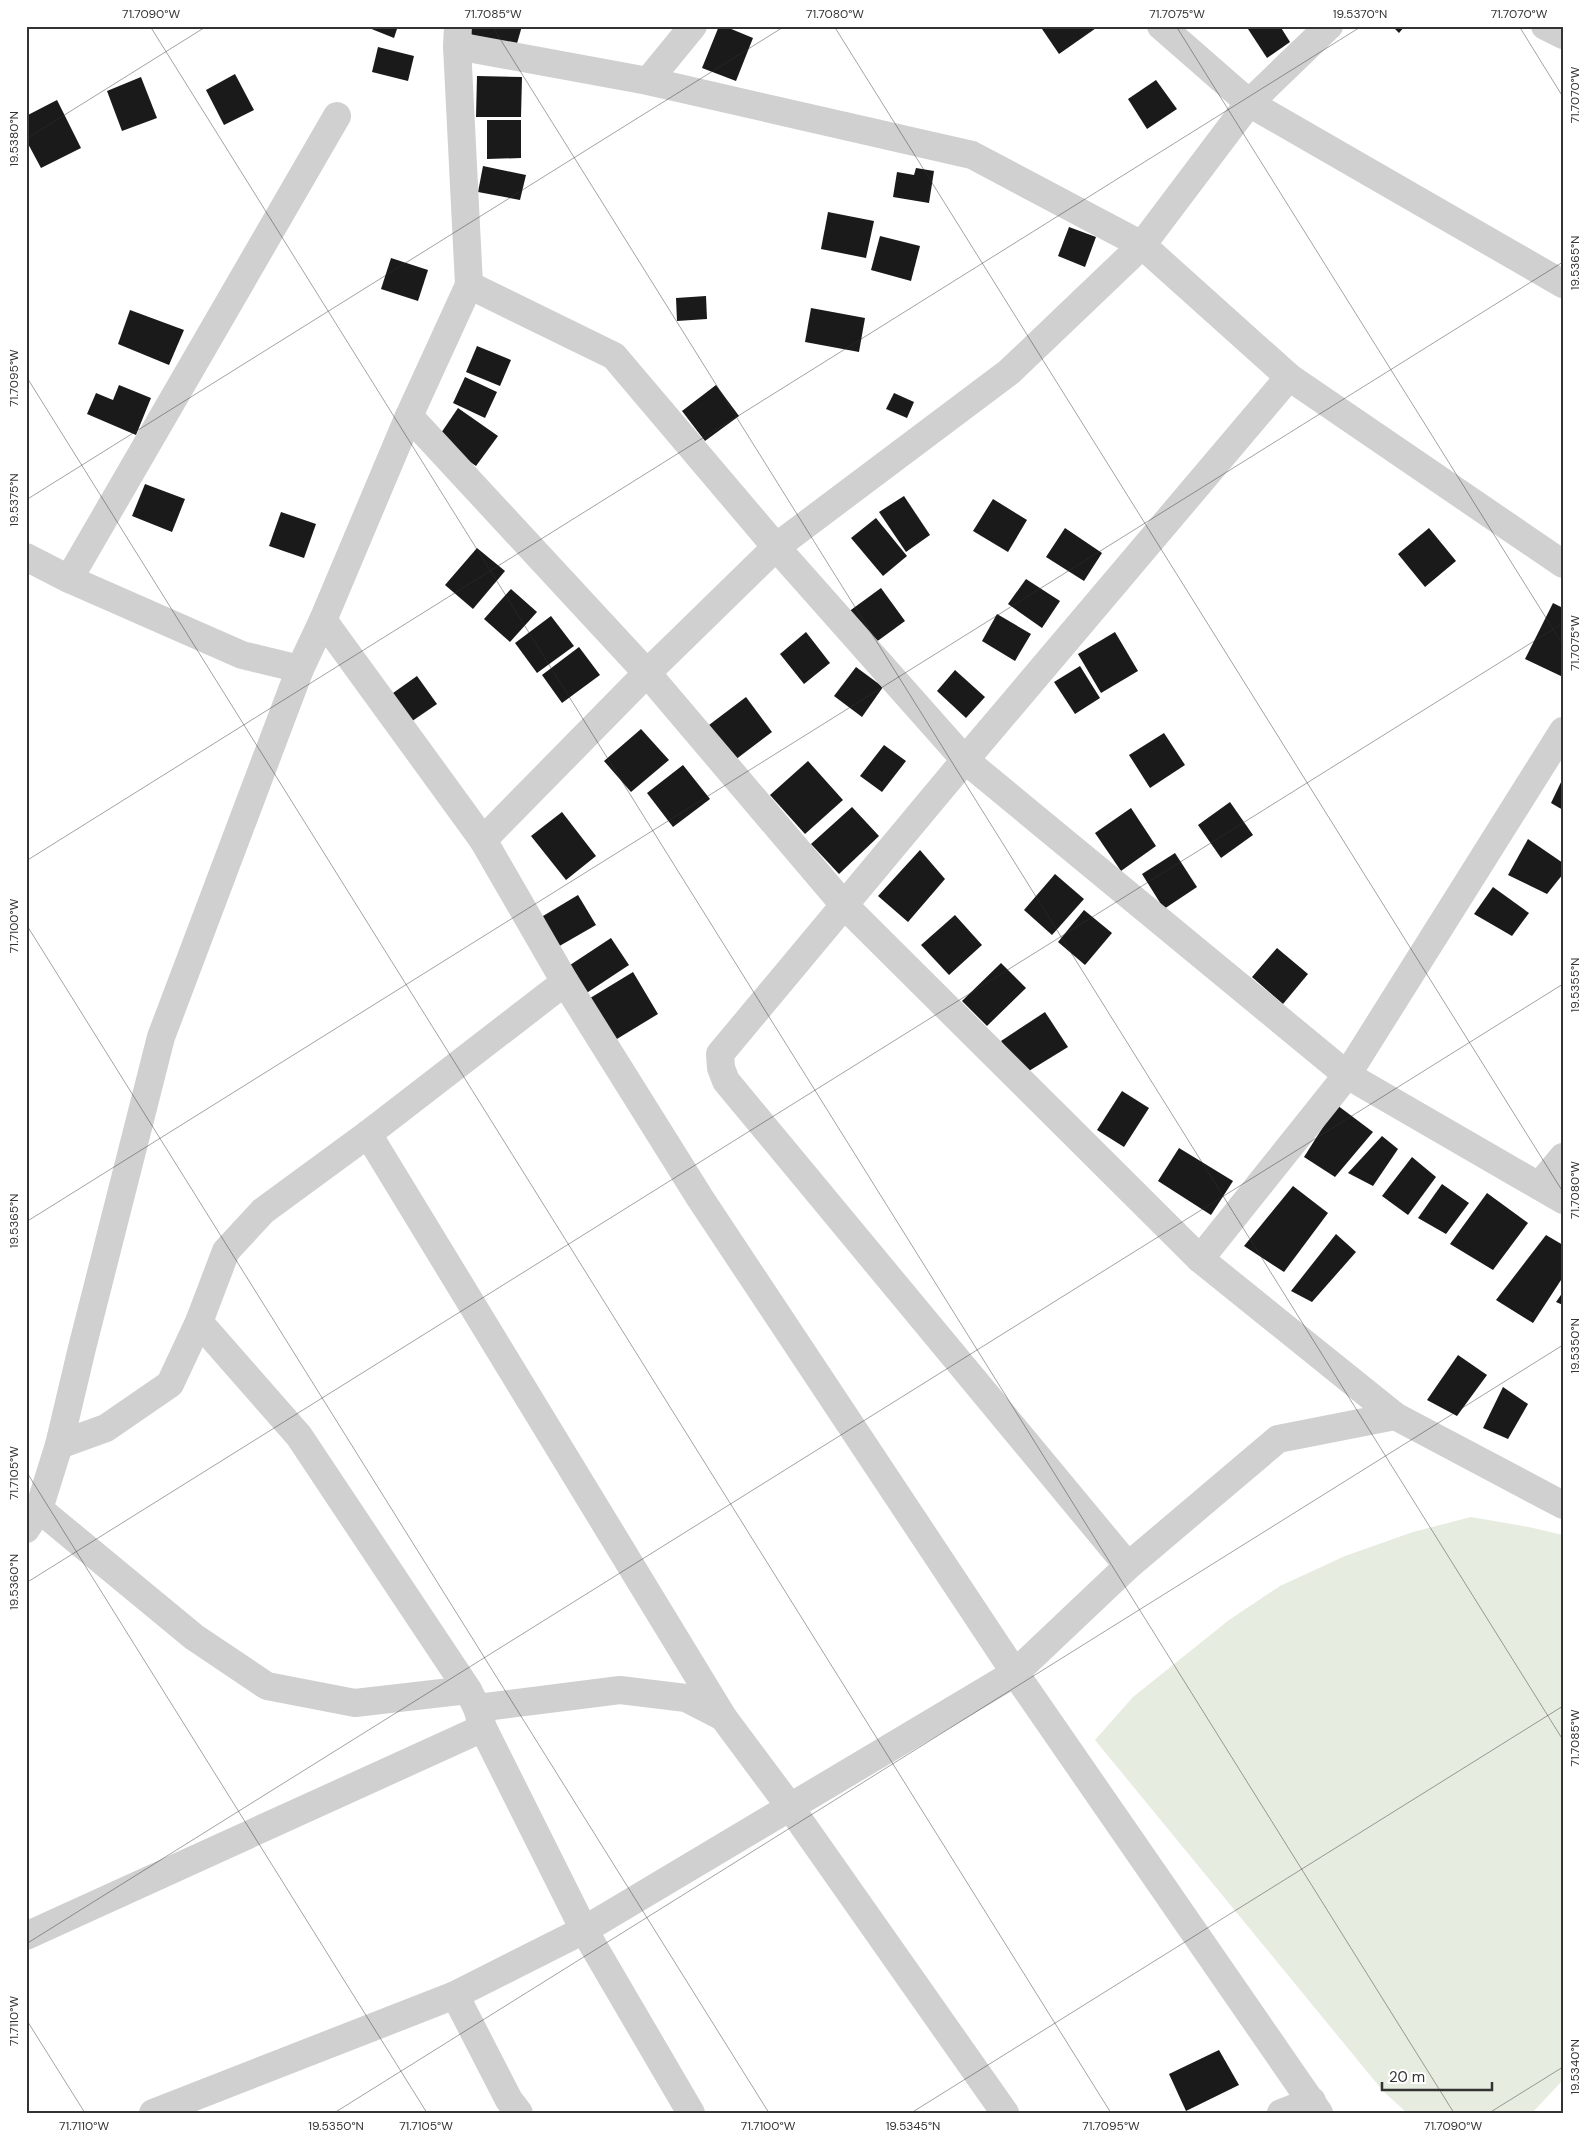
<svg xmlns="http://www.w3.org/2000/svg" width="1589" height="2139" font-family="'DM Sans',sans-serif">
<rect width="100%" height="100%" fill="#fff"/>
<polygon fill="#e6ecdf" points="1471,1517 1529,1527 1563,1535 1563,2080 1532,2113 1407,2113 1383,2091 1095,1740 1133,1697 1229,1620 1280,1586 1345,1556 1413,1532"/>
<g fill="#1a1a1a">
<polygon points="364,26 398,26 394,38"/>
<polygon points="464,26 522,26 516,47 462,32"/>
<polygon points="719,26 724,26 753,38 736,81 702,68"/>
<polygon points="1040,26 1099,26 1059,54"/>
<polygon points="1246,26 1280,26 1290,42 1267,58"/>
<polygon points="1392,26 1405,26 1399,33"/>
<polygon points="378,47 414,56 408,81 372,72"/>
<polygon points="235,74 254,110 224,125 206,90"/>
<polygon points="477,76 522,77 521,117 476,117"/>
<polygon points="141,77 157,118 122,131 107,91"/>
<polygon points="1156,80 1177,109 1147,129 1128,99"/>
<polygon points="57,100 81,148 41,168 26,140 26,116"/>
<polygon points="487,120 521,120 521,158 487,159"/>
<polygon points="483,166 526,175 520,200 478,192"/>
<polygon points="916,168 934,171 929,203 893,197 897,172 914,175"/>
<polygon points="828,212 874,221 866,258 821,249"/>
<polygon points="1069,227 1096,237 1085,267 1058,256"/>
<polygon points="880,236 920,246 911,281 871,270"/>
<polygon points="391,258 428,270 418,301 381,289"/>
<polygon points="706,296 707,319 677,321 676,298"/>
<polygon points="811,308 865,318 859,352 805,342"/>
<polygon points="130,310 184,330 169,365 118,344"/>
<polygon points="477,346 511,360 500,386 466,372"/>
<polygon points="465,377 497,392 485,418 453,403"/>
<polygon points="119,385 151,398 136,435 87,414 96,393 113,400"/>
<polygon points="716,385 739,416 705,441 682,411"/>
<polygon points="894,393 914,402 907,418 886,409"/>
<polygon points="458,408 498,436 476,466 437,439"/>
<polygon points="145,484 185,499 172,532 132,516"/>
<polygon points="904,496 930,535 906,552 879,512"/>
<polygon points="993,499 1027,520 1008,552 973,531"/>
<polygon points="281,512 316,524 304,558 269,546"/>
<polygon points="876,518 907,556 883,576 851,538"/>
<polygon points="1065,528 1102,553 1084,581 1046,557"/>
<polygon points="1429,528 1456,561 1425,587 1398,554"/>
<polygon points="477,548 505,571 473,609 445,585"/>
<polygon points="1026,579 1060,601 1042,628 1008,604"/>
<polygon points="881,588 905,621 868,648 844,615"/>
<polygon points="511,589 537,612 510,642 484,619"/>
<polygon points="1553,603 1563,608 1563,677 1525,659"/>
<polygon points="997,614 1031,634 1015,661 982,641"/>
<polygon points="551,616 574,646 537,673 515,643"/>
<polygon points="806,632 830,663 804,684 780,654"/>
<polygon points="1115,632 1138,671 1101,693 1078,654"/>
<polygon points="579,647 600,675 562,703 542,675"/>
<polygon points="1080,666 1100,698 1075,714 1054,682"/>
<polygon points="856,667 883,687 862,717 834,696"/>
<polygon points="955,670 985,697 966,718 937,691"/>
<polygon points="417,676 437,704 405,726 386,698"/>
<polygon points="746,697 772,732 731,763 705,728"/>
<polygon points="641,729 669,760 631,792 604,761"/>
<polygon points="1164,733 1185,765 1150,788 1129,755"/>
<polygon points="884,745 906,761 882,792 860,776"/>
<polygon points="808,761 843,800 805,834 770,795"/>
<polygon points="683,765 710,799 673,827 647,793"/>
<polygon points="1563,778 1563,810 1551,803"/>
<polygon points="1230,802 1253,835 1221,858 1198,825"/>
<polygon points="852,807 879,836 839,874 811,844"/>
<polygon points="1131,808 1156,846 1121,871 1095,833"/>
<polygon points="562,812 596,856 566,880 531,836"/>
<polygon points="1528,839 1563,863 1563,874 1547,894 1508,875"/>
<polygon points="920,850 945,879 908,922 878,896"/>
<polygon points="1175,853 1197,887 1164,909 1142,874"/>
<polygon points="1055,874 1084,899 1052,935 1024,910"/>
<polygon points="1493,887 1529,913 1512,936 1474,914"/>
<polygon points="578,895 596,925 556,948 538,919"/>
<polygon points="1084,910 1112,933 1085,965 1058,942"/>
<polygon points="955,915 982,945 949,975 921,945"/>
<polygon points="611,938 629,965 579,998 561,971"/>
<polygon points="1277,948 1308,974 1283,1004 1252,977"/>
<polygon points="1001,963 1026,988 987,1026 962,1001"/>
<polygon points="633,972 658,1014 607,1045 582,1003"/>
<polygon points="1045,1012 1068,1047 1024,1074 1001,1041"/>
<polygon points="1122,1091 1149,1108 1124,1147 1097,1130"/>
<polygon points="1337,1105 1373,1132 1335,1177 1304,1157"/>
<polygon points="1382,1136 1398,1149 1373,1186 1348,1173"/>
<polygon points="1179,1148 1233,1181 1211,1215 1158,1181"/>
<polygon points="1412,1157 1436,1177 1408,1215 1382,1196"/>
<polygon points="1442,1184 1469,1203 1446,1234 1418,1218"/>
<polygon points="1293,1186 1328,1213 1284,1272 1244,1246"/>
<polygon points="1487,1193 1528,1223 1493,1270 1450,1244"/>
<polygon points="1336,1234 1356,1252 1312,1302 1291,1291"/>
<polygon points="1546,1235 1563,1245 1563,1277 1533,1323 1496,1300"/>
<polygon points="1563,1292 1563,1305 1556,1302"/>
<polygon points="1458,1355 1487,1375 1457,1416 1427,1400"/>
<polygon points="1503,1387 1528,1404 1508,1439 1483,1428"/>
<polygon points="1219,2050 1239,2085 1186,2111 1169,2074"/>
</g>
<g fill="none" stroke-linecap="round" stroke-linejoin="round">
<g stroke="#d0d0d0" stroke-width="28">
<polyline points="458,26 457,46 469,285 614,356 776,547 965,760 1347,1075 1563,1200"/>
<polyline points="1161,26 1249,103 1563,284"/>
<polyline points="1545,26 1563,35"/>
<polyline points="457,46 648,81 972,155 1142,245 1289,377 1563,564"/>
<polyline points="648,81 693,26"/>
<polyline points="409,416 647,673 844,905 1200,1259 1395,1416 1563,1505"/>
<polyline points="26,557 69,579 242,655 300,669"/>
<polyline points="69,579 337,116"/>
<polyline points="323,620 483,840 647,673 776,547 1009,372 1142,245 1249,103 1329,26"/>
<polyline points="483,840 565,982 700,1198 1015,1673 1319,2113"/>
<polyline points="368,1134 723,1717"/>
<polyline points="1539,1186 1563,1157"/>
<polyline points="1200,1259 1347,1075 1563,731"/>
<polyline points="199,1322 299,1436 468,1690"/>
<polyline points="59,1445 106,1428 170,1384 199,1322 226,1251 263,1211 368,1134 565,982"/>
<polyline points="39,1509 194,1637 267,1686 355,1703 468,1690 477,1708 620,1690 686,1698 723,1717 790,1807 1005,2113"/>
<polyline points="26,1529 39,1509 59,1445 82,1348 161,1037 300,669 323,620 409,416 469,285"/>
<polyline points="1128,1566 726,1081 721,1068 720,1054 965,760 1289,377"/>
<polyline points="483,1728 584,1930 691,2113"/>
<polyline points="26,1936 483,1728 477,1708"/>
<polyline points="455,1995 509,2100 519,2113"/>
<polyline points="153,2113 455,1995 584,1930 1015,1673 1128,1566 1278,1439 1395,1416"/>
<polyline points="1281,2113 1312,2101"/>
</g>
</g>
<path fill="none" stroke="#333" stroke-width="1" stroke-opacity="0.45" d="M 150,26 L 1454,2113M 492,26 L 1563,1740M 834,26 L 1563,1192M 1176,26 L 1563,645M 1519,26 L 1563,97M 26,139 L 207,26M 26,376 L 1111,2113M 26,500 L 785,26M 26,861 L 1362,26M 26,924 L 769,2113M 26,1222 L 1563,262M 26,1471 L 427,2113M 26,1583 L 1563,623M 26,1944 L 1563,984M 26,2019 L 85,2113M 334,2113 L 1563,1345M 911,2113 L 1563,1706M 1489,2113 L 1563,2067"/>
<rect width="1589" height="2139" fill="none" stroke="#ffffff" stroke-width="55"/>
<path d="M1382 2082v8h110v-8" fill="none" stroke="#333333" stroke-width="2.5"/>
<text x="1389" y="2082" font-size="15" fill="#333333" stroke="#ffffff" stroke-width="4" paint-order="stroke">20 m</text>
<rect x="28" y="28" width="1534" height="2084" fill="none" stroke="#333" stroke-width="2"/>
<g font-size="12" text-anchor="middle" fill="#333">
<text x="151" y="18">71.7090°W</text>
<text x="493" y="18">71.7085°W</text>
<text x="835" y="18">71.7080°W</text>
<text x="1177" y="18">71.7075°W</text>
<text x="1360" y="18">19.5370°N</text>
<text x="1519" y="18">71.7070°W</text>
<text transform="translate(1575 95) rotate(-90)" y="4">71.7070°W</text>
<text transform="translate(14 139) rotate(-90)" y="4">19.5380°N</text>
<text transform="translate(1575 263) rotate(-90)" y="4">19.5365°N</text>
<text transform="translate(14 378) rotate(-90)" y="4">71.7095°W</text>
<text transform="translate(14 500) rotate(-90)" y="4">19.5375°N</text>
<text transform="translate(1575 643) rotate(-90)" y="4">71.7075°W</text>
<text transform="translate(14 926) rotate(-90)" y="4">71.7100°W</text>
<text transform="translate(1575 985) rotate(-90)" y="4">19.5355°N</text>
<text transform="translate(1575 1190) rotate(-90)" y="4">71.7080°W</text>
<text transform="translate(14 1221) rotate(-90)" y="4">19.5365°N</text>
<text transform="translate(1575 1346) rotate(-90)" y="4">19.5350°N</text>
<text transform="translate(14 1473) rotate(-90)" y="4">71.7105°W</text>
<text transform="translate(14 1582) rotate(-90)" y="4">19.5360°N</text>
<text transform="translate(1575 1738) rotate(-90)" y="4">71.7085°W</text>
<text transform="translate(14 2021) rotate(-90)" y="4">71.7110°W</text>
<text transform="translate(1575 2067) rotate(-90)" y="4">19.5340°N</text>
<text x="84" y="2130">71.7110°W</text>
<text x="336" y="2130">19.5350°N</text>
<text x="426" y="2130">71.7105°W</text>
<text x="768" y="2130">71.7100°W</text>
<text x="913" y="2130">19.5345°N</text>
<text x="1111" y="2130">71.7095°W</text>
<text x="1453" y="2130">71.7090°W</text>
</g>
</svg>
